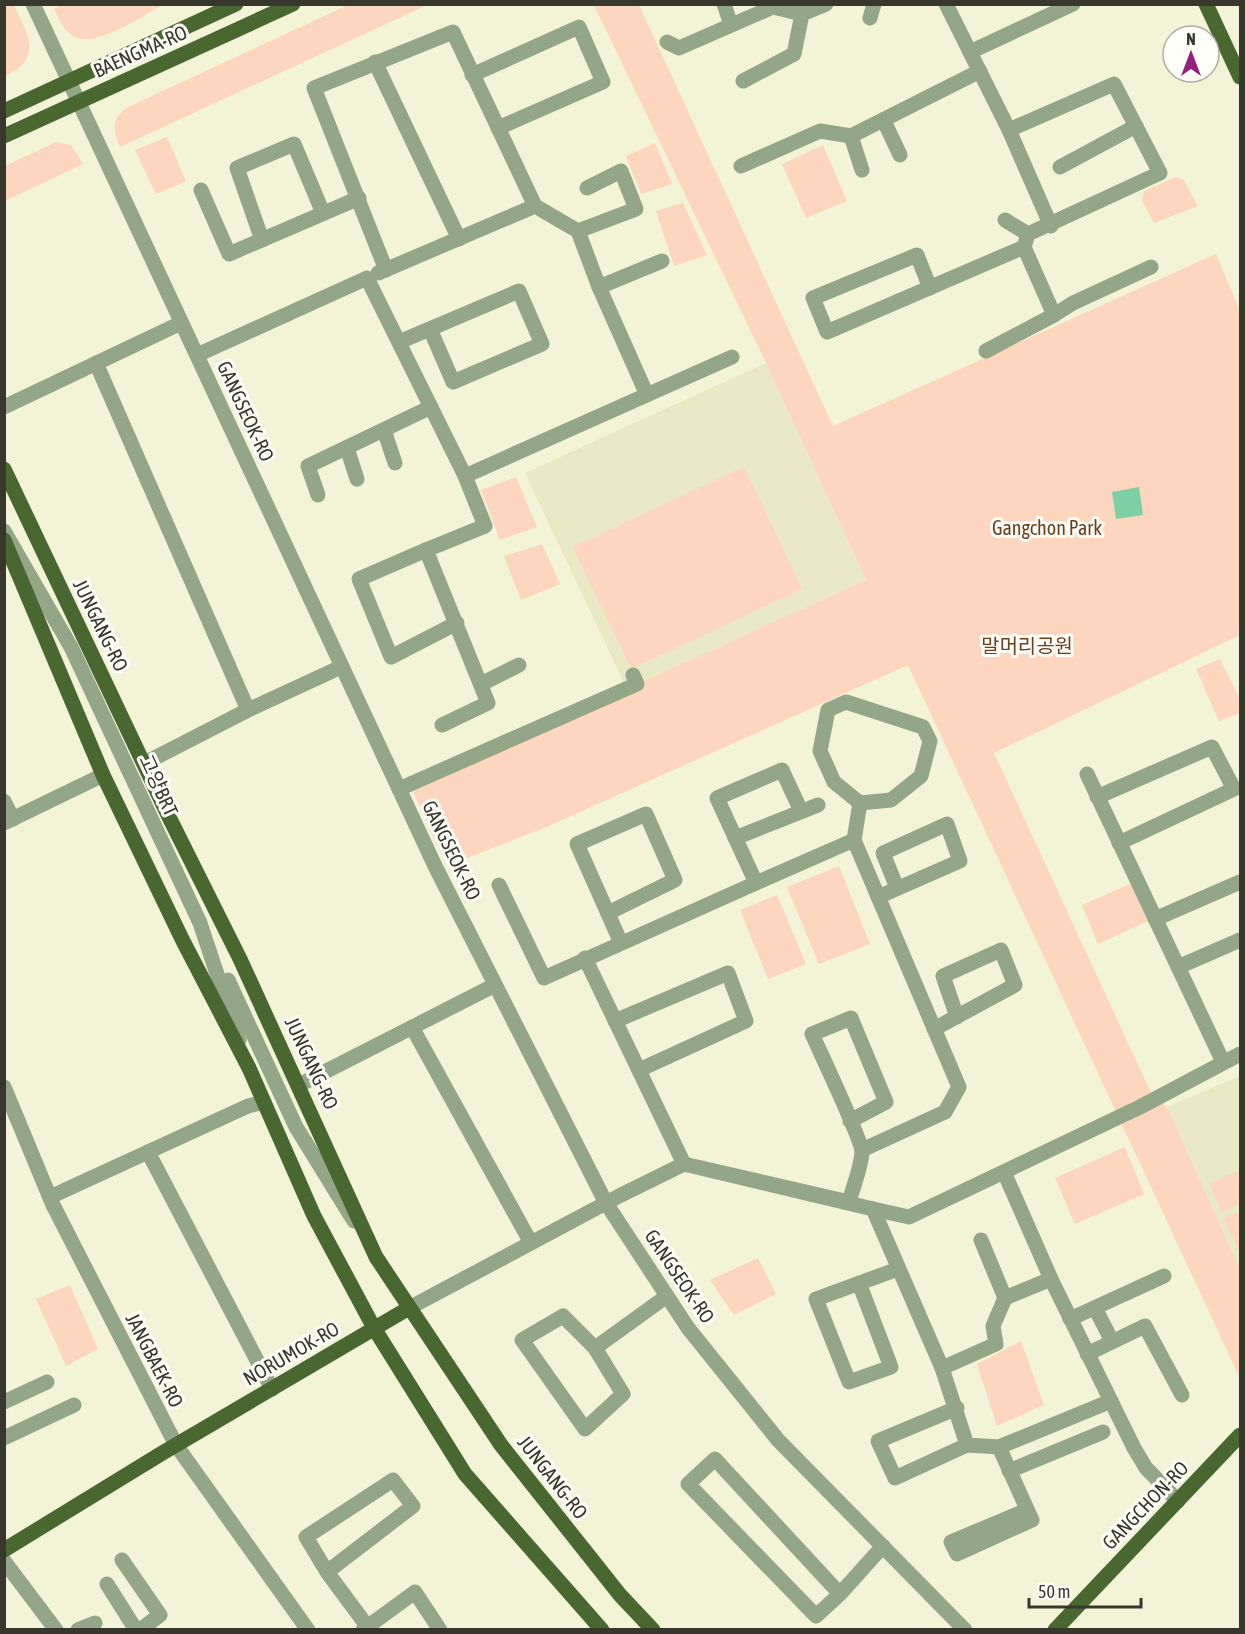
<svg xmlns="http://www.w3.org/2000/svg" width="1245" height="1634" font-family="'Asap Condensed','Noto Sans KR',sans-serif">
<rect width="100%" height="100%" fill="#f3f3d8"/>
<g fill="#e9e9c6">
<polygon points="766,363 866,580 644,681 642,678 625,685 525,473"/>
<polygon points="1240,1076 1240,1269 1167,1107"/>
</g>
<g fill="#fcd6be">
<path d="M 5,4 L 14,5 C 28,34 44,59 5,76 Z"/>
<path d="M 64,4 L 163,4 L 163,5 C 143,15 94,50 73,36 C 63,30 59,19 54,9 Z"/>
<path d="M 350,4 L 427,5 L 120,147 C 113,129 111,121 126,108 Z"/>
<polygon points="594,5 639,5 833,426 1216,254 1240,311 1240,635 994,753 1152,1095 1167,1107 1240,1269 1240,1372 1238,1374 908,665 544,828 449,865 434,839 413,791 646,685 644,681 866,580 766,363"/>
<polygon points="167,137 186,181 156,194 135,150"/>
<polygon points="56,142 71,145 83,164 5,201 5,166"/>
<polygon points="655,143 672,184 641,194 626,156"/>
<polygon points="823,145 847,201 806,218 782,164"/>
<polygon points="1176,177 1184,180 1198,206 1154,223 1142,201 1144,191"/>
<polygon points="683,203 707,255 674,266 656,211"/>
<polygon points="744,467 802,589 631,669 573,547"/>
<polygon points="516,477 537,527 500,540 481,490"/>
<polygon points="542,544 560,584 521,600 504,556"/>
<polygon points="1220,659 1240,699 1240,713 1219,721 1196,669"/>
<polygon points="839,866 870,944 819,964 787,887"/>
<polygon points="1132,883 1148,921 1098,944 1082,905"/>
<polygon points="777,895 806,964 768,979 740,910"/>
<polygon points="1125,1147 1144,1194 1075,1224 1055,1178"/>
<polygon points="1240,1170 1240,1204 1222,1212 1209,1184"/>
<polygon points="1240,1211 1240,1254 1224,1218"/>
<polygon points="758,1258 776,1294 734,1315 710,1280"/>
<polygon points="70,1285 98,1349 66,1366 36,1299"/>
<polygon points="1021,1341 1044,1405 997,1426 977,1364"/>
</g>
<polygon fill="#7cd0a3" points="1139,487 1143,515 1116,519 1112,492"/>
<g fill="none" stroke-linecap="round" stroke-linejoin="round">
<g stroke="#94a688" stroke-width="15">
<polyline points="33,4 435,866 606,1203 688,1328 778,1440 965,1630"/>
<polyline points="724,4 731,25"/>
<polyline points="946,4 1009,130 1051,226"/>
<polyline points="870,18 874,4"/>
<polyline points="667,42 679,48 773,7 802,14 826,4"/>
<polyline points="970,52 1073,4"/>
<polyline points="375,62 459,239"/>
<polyline points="472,75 579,27 603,82 498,128"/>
<polyline points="743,81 794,54 802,14"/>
<polyline points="884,121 900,155"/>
<polyline points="1009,130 1114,84 1160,173 1028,234 1024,247 1054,315 1073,303 1151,267"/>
<polyline points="851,136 862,170"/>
<polyline points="741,166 820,131 851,136 980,71"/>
<polyline points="1060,167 1136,126"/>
<polyline points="201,190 229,254 359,198"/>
<polyline points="1005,220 1028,234"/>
<polyline points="578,231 636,209 621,171 587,188"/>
<polyline points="262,240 237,168 294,144 323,213"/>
<polyline points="386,270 314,88 453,32 535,206"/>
<polyline points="378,273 535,206 578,231 599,287 647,395"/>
<polyline points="599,287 662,261"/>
<polyline points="930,288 917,255 813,298 827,332 1024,247"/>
<polyline points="399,342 519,291 542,344 453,382 430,329"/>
<polyline points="986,351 1054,315"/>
<polyline points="197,355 367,278 465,476 485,526 426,550 488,703 442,725"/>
<polyline points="96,363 248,710"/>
<polyline points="4,407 181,323"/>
<polyline points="384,430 395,463"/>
<polyline points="347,448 357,479"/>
<polyline points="465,476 732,357"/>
<polyline points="318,495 308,466 431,407"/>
<polyline points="4,531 71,647 200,923 239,1040"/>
<polyline points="426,550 359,579 391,657 457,623"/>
<polyline points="481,684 519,665"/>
<polygon points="846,702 923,727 930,741 921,776 891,800 860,803 834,782 820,751 828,710"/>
<polyline points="145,763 248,710 341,667"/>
<polyline points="1087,774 1223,1062"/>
<polyline points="399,789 637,684 633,675"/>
<polyline points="1097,797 1212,747 1234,789 1119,843"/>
<polyline points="4,801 13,819"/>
<polyline points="4,823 103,775"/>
<polyline points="735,838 818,805"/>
<polyline points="854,840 860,803"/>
<polyline points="756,883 854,840 959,1087 945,1112 862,1150"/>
<polyline points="499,885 544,978 756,883 717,798 782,770 801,811"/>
<polyline points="878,897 960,861 947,824 883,853 897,888"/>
<polyline points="608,913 675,880 646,814 577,844 621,943"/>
<polyline points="1155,919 1240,882"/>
<polyline points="1178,967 1240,940"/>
<polyline points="228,980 296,1127 354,1221"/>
<polyline points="615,1021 728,973 746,1021 639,1070"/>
<polyline points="412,1027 531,1243"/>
<polyline points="934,1029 1015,985 1001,950 943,976 957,1017"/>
<polyline points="299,1085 495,985"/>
<polyline points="4,1087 53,1205 176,1445 308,1630"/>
<path d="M 850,1121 L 886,1102 L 851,1018 L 812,1034 C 820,1052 862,1140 862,1152 C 861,1168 853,1187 849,1202 L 684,1164 L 873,1209 L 942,1368 L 967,1445 L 999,1447 L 1032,1520 L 957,1554 L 951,1542 L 1027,1510"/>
<polyline points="148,1152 272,1389"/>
<polyline points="1004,1172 1051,1279 1134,1448 1146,1468 1178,1501"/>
<polyline points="50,1197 248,1106 264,1102"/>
<polyline points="873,1209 909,1217 1140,1107 1240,1054"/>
<polyline points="981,1240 1005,1298"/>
<polyline points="859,1283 891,1367 849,1382 816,1299 898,1269"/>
<polyline points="409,1308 621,1195 684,1164 585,958"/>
<polyline points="1095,1308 1112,1341"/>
<polygon points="563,1316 595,1348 623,1394 585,1429 522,1340"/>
<polyline points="1070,1319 1164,1276"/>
<polyline points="595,1348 667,1296"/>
<polyline points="1087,1354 1145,1326 1182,1395"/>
<polyline points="942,1368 996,1344 993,1326 1005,1298 1051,1279"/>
<polyline points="4,1402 47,1382"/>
<polyline points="957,1408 878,1441 895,1478 967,1445"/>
<polyline points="4,1438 74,1405"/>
<polyline points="999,1447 1111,1401"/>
<polyline points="1009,1471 1103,1432"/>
<polyline points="122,1560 160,1615 140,1630"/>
<polyline points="4,1561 56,1630"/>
<polyline points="327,1572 413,1506 393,1480 306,1537 327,1572 367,1626"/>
<polyline points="107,1584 136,1630"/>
<polyline points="840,1594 816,1616 688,1484 715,1459 840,1594 883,1546"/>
<polyline points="78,1630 95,1623"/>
<polyline points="363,1630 415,1592 440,1630"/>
</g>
<g stroke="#496831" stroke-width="15">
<polyline points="1206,4 1240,77"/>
<polyline points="4,111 236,4"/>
<polyline points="4,136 293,4"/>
<polyline points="4,469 168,815 240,959 376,1257 501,1445 620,1595 653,1630"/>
<polyline points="4,540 103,775 183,941 249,1068 314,1216 374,1328 465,1474 602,1630"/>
<polyline points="4,1550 164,1452 409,1308"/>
<polyline points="1055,1630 1240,1435"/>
</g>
</g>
<g text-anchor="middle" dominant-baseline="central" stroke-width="6" stroke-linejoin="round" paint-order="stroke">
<g font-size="20" fill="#37372c" stroke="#fffff9">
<text transform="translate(140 51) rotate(-24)">BAENGMA-RO</text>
<text transform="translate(246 411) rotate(65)">GANGSEOK-RO</text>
<text transform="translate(101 625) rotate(64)">JUNGANG-RO</text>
<text transform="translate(159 785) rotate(65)">고양BRT</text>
<text transform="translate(452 850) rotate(64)">GANGSEOK-RO</text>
<text transform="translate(312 1063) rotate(65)">JUNGANG-RO</text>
<text transform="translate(680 1276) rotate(56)">GANGSEOK-RO</text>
<text transform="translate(291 1353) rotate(-30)">NORUMOK-RO</text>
<text transform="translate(155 1360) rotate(63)">JANGBAEK-RO</text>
<text transform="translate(553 1477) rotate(52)">JUNGANG-RO</text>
<text transform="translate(1145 1505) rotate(-46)">GANGCHON-RO</text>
</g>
<g font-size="20" fill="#6c3e1b" stroke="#fffff9">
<text x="1047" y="527">Gangchon Park</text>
<text x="1027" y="645">말머리공원</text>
</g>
</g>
<rect width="1245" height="1634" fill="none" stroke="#37372c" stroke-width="12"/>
<g transform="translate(1191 54)"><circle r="28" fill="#fffff9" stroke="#afafa7" stroke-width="1.5"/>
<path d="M0-4.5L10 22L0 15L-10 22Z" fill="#94207f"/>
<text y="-9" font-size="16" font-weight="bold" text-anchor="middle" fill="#37372c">N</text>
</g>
<path d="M1029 1598v9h112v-9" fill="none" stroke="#37372c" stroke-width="3"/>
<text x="1038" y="1598" font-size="18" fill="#37372c" stroke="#fffff9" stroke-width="4.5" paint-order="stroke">50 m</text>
</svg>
